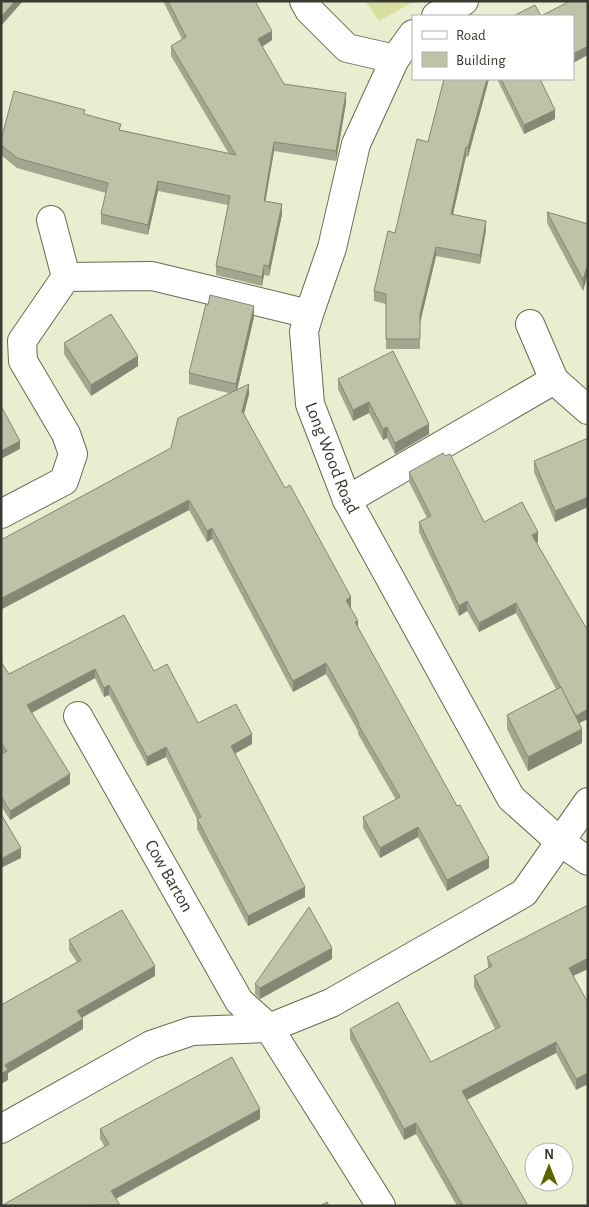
<svg xmlns="http://www.w3.org/2000/svg" width="589" height="1207" font-family="'Alegreya Sans',sans-serif">
<rect width="100%" height="100%" fill="#eaeed1"/>
<polygon fill="#d7de9f" points="365,1 415,1 379,21"/>
<g fill="none" stroke-linecap="round" stroke-linejoin="round">
<defs>
<g id="minor">
<polyline points="304,1 309,10 347,48 395,59"/>
<polyline points="436,16 464,1"/>
<path id="s1" d="M 413,34 L 395,59 L 356,144 L 332,248 L 309,314 L 304,331 L 310,404 L 347,500 L 511,798 L 559,841 L 588,861"/>
<polyline points="66,277 152,276 309,314"/>
<polyline points="530,324 554,380 588,410"/>
<polyline points="347,500 554,380"/>
<polyline points="1,514 64,481 73,454 66,434 23,361 22,341 66,277 51,220"/>
<path id="s2" d="M 78,716 L 239,1001 L 269,1028 L 381,1206"/>
<polyline points="1,1129 151,1045 192,1031 269,1028 331,1003 524,893 588,802"/>
</g>
</defs>
<use href="#minor" stroke="#686b52" stroke-width="30"/>
<use href="#minor" stroke="#fff" stroke-width="28"/>
</g>
<g fill="#a3a78f">
<polygon points="163,1 244,1 272,40 262,47 284,84 346,103 336,161 274,151 265,201 282,214 269,276 264,275 262,286 216,275 216,266 228,205 158,191 148,235 101,224 101,214 106,193 17,168 1,155 1,140 85,114 121,130 229,154 171,56 171,46 182,39"/>
<polygon points="444,79 489,79 468,157 466,156 453,214 486,230 480,264 436,256 420,323 420,349 386,349 386,304 374,301 374,291 428,142"/>
<polygon points="497,79 541,79 540,79 555,119 524,134"/>
<polygon points="547,212 588,224 588,274 583,291 547,223"/>
<polygon points="254,317 237,389 249,394 244,414 351,608 350,608 358,628 489,868 447,891 418,837 380,858 363,828 363,817 396,800 358,734 358,731 326,674 293,692 212,539 207,542 189,510 2,609 1,608 1,540 171,448 229,393 189,384 189,373"/>
<polygon points="64,343 138,366 91,396 64,354"/>
<polygon points="338,379 429,434 395,454 387,438 383,440 369,413 353,421 338,389"/>
<polygon points="588,438 555,522 534,472 534,461"/>
<polygon points="409,472 484,522 538,542 537,543 580,723 582,743 528,771 507,729 507,715 556,689 516,613 479,632 467,611 459,616 419,532 419,522 427,518 409,482"/>
<polygon points="124,615 154,671 198,723 252,744 235,753 305,897 248,926 197,829 197,819 166,757 147,766 109,695 104,697 95,678 32,713 70,784 10,820 1,806 1,755 2,754 1,752 1,662 9,674"/>
<polygon points="69,940 155,976 82,1018 83,1029 8,1073 8,1080 1,1005 77,962 69,950"/>
<polygon points="487,957 573,976 588,1003 576,1090 556,1053 467,1100 527,1206 457,1206 416,1134 404,1140 350,1039 350,1029 431,1062 495,1029 474,987 474,976 488,968"/>
<polygon points="332,959 260,999 255,994 255,984"/>
<polygon points="260,1119 116,1199 120,1206 1,1206 105,1147 100,1139 100,1129"/>
</g>
<g fill="#858874">
<polygon points="15,1 23,1 1,26 1,17"/>
<polygon points="272,31 272,40 258,49 258,39"/>
<polygon points="588,46 588,55 573,63 573,54"/>
<polygon points="487,79 489,79 468,157 468,147"/>
<polygon points="346,93 346,103 336,161 336,151"/>
<polygon points="555,110 555,119 524,134 524,125"/>
<polygon points="274,142 274,151 264,210 264,201"/>
<polygon points="466,147 466,156 451,223 451,214"/>
<polygon points="158,181 158,191 148,235 148,225"/>
<polygon points="282,204 282,214 269,276 269,266"/>
<polygon points="486,221 486,230 480,264 480,255"/>
<polygon points="436,247 436,256 420,323 420,314"/>
<polygon points="588,263 588,274 583,291 583,280"/>
<polygon points="264,265 264,275 262,286 262,277"/>
<polygon points="254,306 254,317 236,395 236,384"/>
<polygon points="138,356 138,366 91,396 91,385"/>
<polygon points="249,384 249,394 242,421 242,411"/>
<polygon points="369,402 369,413 353,421 353,410"/>
<polygon points="429,424 429,434 395,454 395,443"/>
<polygon points="387,427 387,438 383,440 383,429"/>
<polygon points="20,441 20,449 1,459 1,451"/>
<polygon points="588,497 588,507 555,522 555,511"/>
<polygon points="189,500 189,510 2,609 2,598"/>
<polygon points="212,528 212,539 207,542 207,531"/>
<polygon points="538,532 538,542 532,545 532,535"/>
<polygon points="351,597 351,608 346,611 346,600"/>
<polygon points="467,601 467,611 459,616 459,606"/>
<polygon points="516,603 516,613 479,632 479,623"/>
<polygon points="358,621 358,631 355,622"/>
<polygon points="326,663 326,674 293,692 293,681"/>
<polygon points="95,669 95,678 27,715 27,705"/>
<polygon points="109,685 109,695 104,697 104,688"/>
<polygon points="588,709 588,719 575,725 575,716"/>
<polygon points="582,729 582,743 528,771 528,757"/>
<polygon points="252,734 252,744 231,756 231,746"/>
<polygon points="166,747 166,757 147,766 147,757"/>
<polygon points="70,774 70,784 10,820 10,811"/>
<polygon points="418,827 418,837 380,858 380,848"/>
<polygon points="21,848 21,858 1,868 1,859"/>
<polygon points="489,858 489,868 447,891 447,880"/>
<polygon points="305,887 305,897 248,926 248,916"/>
<polygon points="332,948 332,959 260,999 260,988"/>
<polygon points="588,958 588,969 569,978 569,968"/>
<polygon points="155,966 155,976 77,1020 77,1011"/>
<polygon points="83,1019 83,1029 8,1073 8,1080 1,1084 1,1074 5,1065"/>
<polygon points="556,1042 556,1053 462,1102 462,1091"/>
<polygon points="588,1073 588,1084 576,1090 576,1079"/>
<polygon points="260,1109 260,1119 111,1201 111,1191"/>
<polygon points="416,1123 416,1134 404,1140 404,1129"/>
</g>
<g fill="#bec2a6" stroke="#858874">
<polygon points="1,1 15,1 1,17"/>
<polygon points="168,1 244,1 244,2 246,1 255,1 272,31 258,39 284,84 346,93 336,151 274,142 264,201 282,204 269,266 264,265 262,277 216,266 230,196 158,181 148,225 101,214 108,183 17,158 1,145 1,140 14,91 85,110 84,114 121,124 119,130 236,155 171,46 186,37"/>
<polygon points="570,1 588,1 588,46 573,54 573,16 541,16"/>
<polygon points="535,5 541,16 513,16"/>
<polygon points="444,79 487,79 468,147 466,147 451,214 486,221 480,255 436,247 420,314 420,339 386,339 386,294 374,291 388,231 395,233 417,139 428,142"/>
<polygon points="501,79 540,79 555,110 524,125"/>
<polygon points="547,212 588,224 588,263 583,280"/>
<polygon points="210,295 254,306 236,384 189,373 206,304 208,305"/>
<polygon points="111,314 138,356 91,385 64,343"/>
<polygon points="393,351 429,424 395,443 387,427 383,429 369,402 353,410 338,379"/>
<polygon points="249,384 242,411 285,488 290,485 351,597 346,600 358,621 355,622 457,806 460,805 489,858 447,880 418,827 380,848 363,817 400,797 358,724 359,723 326,663 293,681 212,528 207,531 189,500 2,598 1,597 1,540 171,448 178,418"/>
<polygon points="1,406 20,441 1,451"/>
<polygon points="588,438 588,497 555,511 534,461"/>
<polygon points="443,453 445,456 450,454 484,522 522,502 538,532 532,535 588,631 588,709 576,716 516,603 479,623 467,601 459,606 419,522 431,516 409,472"/>
<polygon points="124,615 154,671 167,664 198,723 236,704 252,734 231,746 305,887 248,916 197,819 201,817 166,747 147,757 109,685 104,688 95,669 27,705 70,774 10,811 1,796 1,755 7,751 1,743 1,662 9,674"/>
<polygon points="561,687 582,729 528,757 507,715"/>
<polygon points="1,814 21,848 1,859"/>
<polygon points="588,905 588,958 569,968 588,1003 588,1073 576,1079 556,1042 462,1091 527,1204 525,1206 463,1206 416,1123 404,1129 350,1029 398,1002 431,1062 500,1027 474,976 492,966 487,957"/>
<polygon points="309,907 332,948 260,988 255,984"/>
<polygon points="122,910 155,966 77,1011 83,1019 5,1065 8,1070 1,1074 1,1005 81,960 69,940"/>
<polygon points="232,1057 260,1109 111,1191 120,1205 1,1206 109,1144 100,1129"/>
<polygon points="327,1202 329,1206 320,1206"/>
</g>
<g text-anchor="middle" dominant-baseline="central" stroke-width="4.5" stroke-linejoin="round" paint-order="stroke">
<g font-size="18" fill="#3a3b30" stroke="#fff">
<text stroke="none"><textPath href="#s1" startOffset="450">Long Wood Road</textPath></text>
<text stroke="none"><textPath href="#s2" startOffset="184">Cow Barton</textPath></text>
</g>
</g>
<rect width="589" height="1207" fill="none" stroke="#3a3b30" stroke-width="5"/>
<rect x="412" y="15" width="162" height="65" fill="#ffffff" stroke="#b0b1ac"/>
<rect x="422" y="31" width="25" height="8" fill="#ffffff" stroke="#b0b1ac"/>
<text x="456" y="40" font-size="15" fill="#3a3b30">Road</text>
<rect x="422" y="52" width="25" height="15" fill="#bec2a6" stroke="#b0b1ac"/>
<text x="456" y="65" font-size="15" fill="#3a3b30">Building</text>
<g transform="translate(549 1167)"><circle r="24" fill="#ffffff" stroke="#b0b1ac"/>
<path d="M0-4L9 19L0 12L-9 19Z" fill="#5f6400"/>
<text y="-8" font-size="14" font-weight="bold" text-anchor="middle" fill="#3a3b30">N</text>
</g>
</svg>
